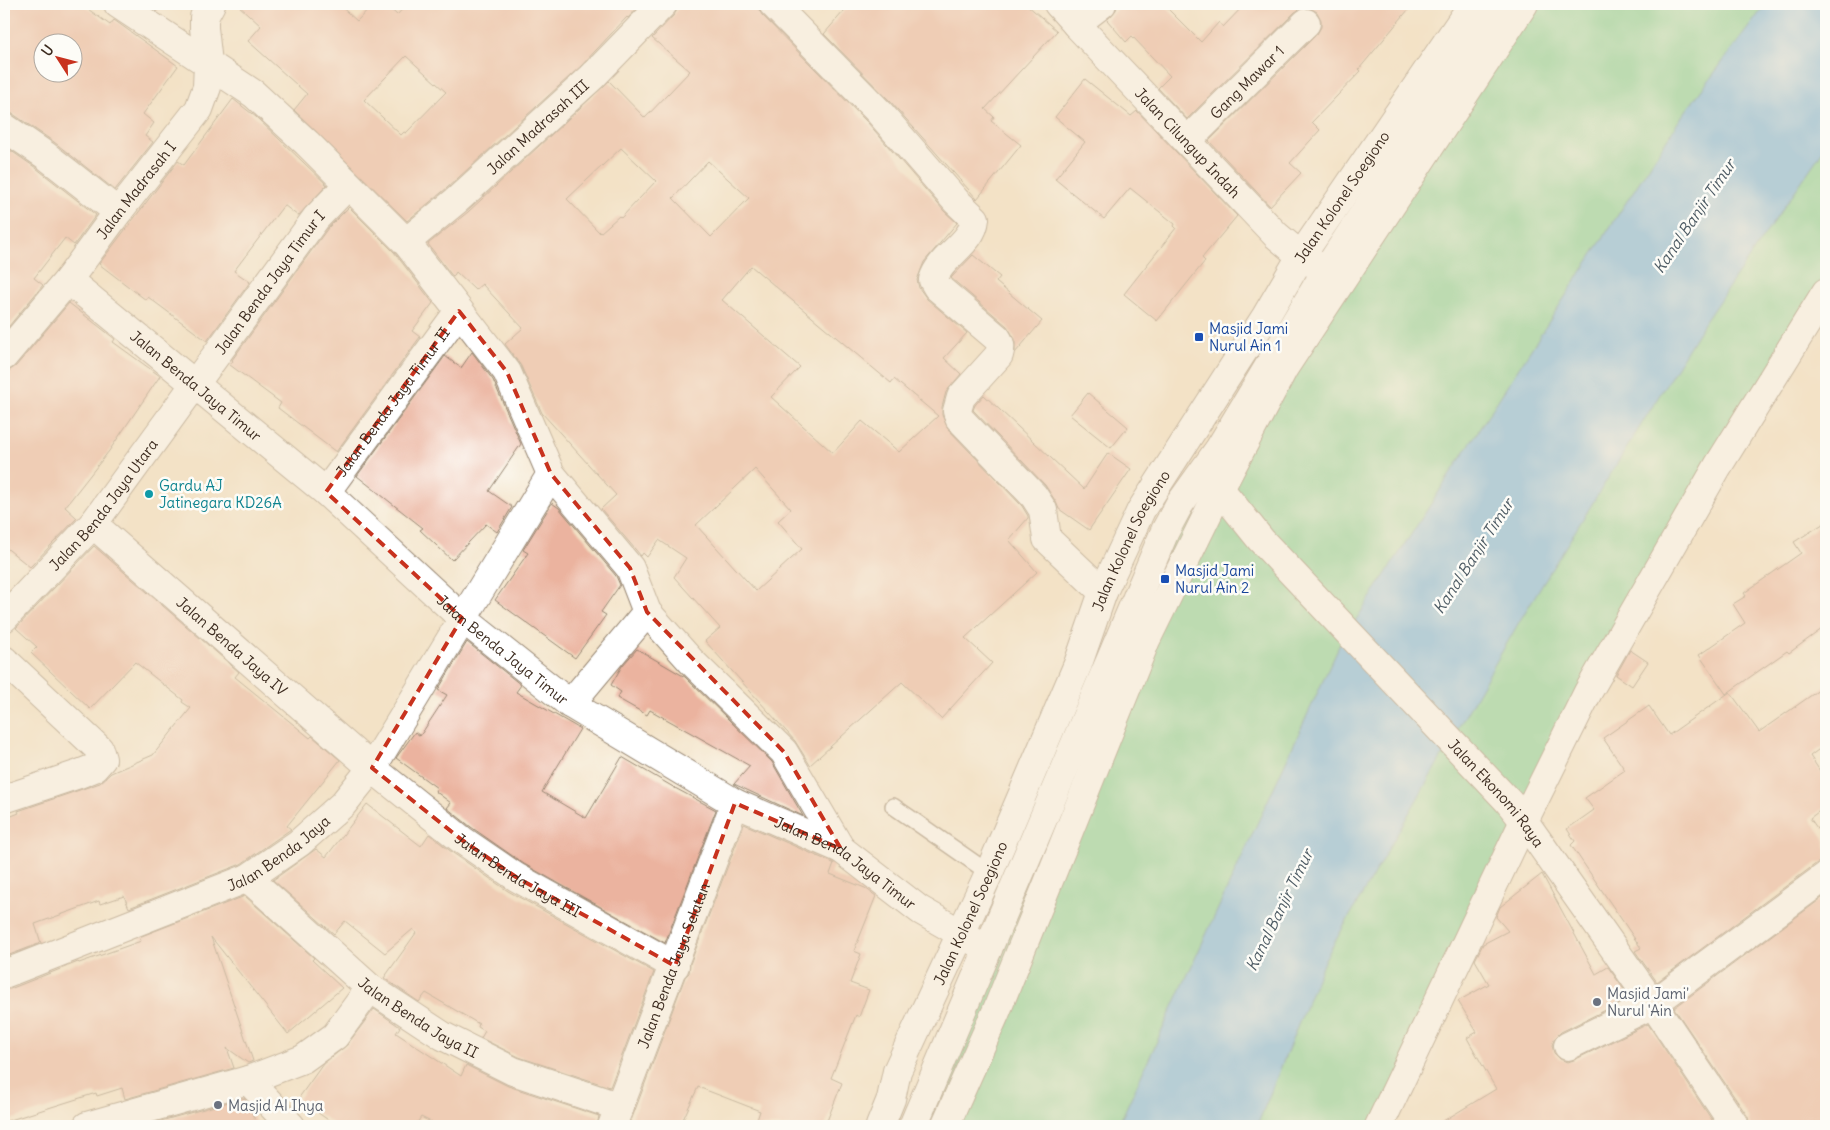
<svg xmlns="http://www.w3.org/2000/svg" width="1830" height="1130" font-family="Delius,sans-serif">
<rect width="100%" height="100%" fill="#fdfcf7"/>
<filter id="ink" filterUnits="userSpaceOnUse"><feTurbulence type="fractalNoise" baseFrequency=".02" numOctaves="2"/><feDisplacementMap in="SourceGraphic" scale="10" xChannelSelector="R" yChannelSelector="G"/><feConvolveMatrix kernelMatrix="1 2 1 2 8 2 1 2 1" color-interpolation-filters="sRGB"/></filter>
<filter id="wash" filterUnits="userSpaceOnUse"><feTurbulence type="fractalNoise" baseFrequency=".0096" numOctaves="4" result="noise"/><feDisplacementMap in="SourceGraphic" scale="20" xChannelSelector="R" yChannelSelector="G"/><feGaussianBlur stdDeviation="1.12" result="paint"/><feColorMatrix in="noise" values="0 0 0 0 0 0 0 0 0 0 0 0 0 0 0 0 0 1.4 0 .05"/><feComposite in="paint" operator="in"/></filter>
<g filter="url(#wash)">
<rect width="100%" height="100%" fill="#f3e2c6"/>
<polygon fill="#7dd397" stroke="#5c7e5a" points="1501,4 1826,4 1826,298 1524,821 1379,1126 913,1126 1165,531"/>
<polygon fill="#6fb5e6" stroke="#557082" points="1766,4 1826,4 1826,146 1706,320 1522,617 1325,959 1257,1126 1118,1126 1339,646 1682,116"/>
<g id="blocks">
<g fill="#ebb39f" fill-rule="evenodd">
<path d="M 12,4 L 81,4 L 110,25 L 114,20 L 178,66 L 143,114 L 154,123 L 145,136 L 153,142 L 115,190 L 54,142 L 13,114 L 4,112 L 4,15 ZM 42,42 L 72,42 L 72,72 L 42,72 Z"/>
<polygon points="146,4 163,4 157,11"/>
<path d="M 237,4 L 338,4 L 357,21 L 373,4 L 385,4 L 397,15 L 407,4 L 641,4 L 628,18 L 627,17 L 581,66 L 447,188 L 407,221 L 294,110 L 307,94 L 248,41 L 261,26 ZM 406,56 L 446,92 L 406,133 L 404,132 L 401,135 L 364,100 Z"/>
<path d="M 678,4 L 758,4 L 758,8 L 762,15 L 868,123 L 944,211 L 957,223 L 924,262 L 917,280 L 919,288 L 927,299 L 967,333 L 944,358 L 961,374 L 946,392 L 942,407 L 942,415 L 948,429 L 1022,506 L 1028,516 L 1028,518 L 1009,540 L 1037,572 L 965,638 L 992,663 L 941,719 L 902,682 L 810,765 L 795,741 L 705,641 L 720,628 L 674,577 L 686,558 L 659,540 L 647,557 L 643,553 L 641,556 L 601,509 L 616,495 L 542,413 L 521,366 L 505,344 L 523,328 L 482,284 L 475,290 L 456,272 L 453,277 L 428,244 L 468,212 L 609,81 L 645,118 L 690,71 L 652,38 L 674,15 L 678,8 ZM 621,148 L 656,181 L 621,218 L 619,216 L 600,233 L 567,199 ZM 708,161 L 749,198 L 711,237 L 673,198 ZM 751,266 L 891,383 L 894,379 L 938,416 L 899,452 L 862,421 L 833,453 L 771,397 L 800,367 L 722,300 ZM 755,469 L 791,509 L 778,521 L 802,549 L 756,591 L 696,525 Z"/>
<polygon points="850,4 1026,4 1057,31 985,109 994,117 991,121 1021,145 977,199 890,101 824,34"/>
<polygon points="1117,4 1163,4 1201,42 1219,22 1223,27 1245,4 1413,4 1359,69 1361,71 1312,122 1320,130 1290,163 1301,173 1270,206 1209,141 1317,34 1321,27 1321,20 1317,12 1310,8 1302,8 1295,12 1187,119 1158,88 1170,76 1132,36 1126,42 1107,20 1116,10"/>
<polygon points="1085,79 1131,116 1137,111 1237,216 1202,258 1205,261 1157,321 1124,294 1176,228 1174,226 1175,224 1130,188 1104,219 1055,179 1085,142 1055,117"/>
<polygon points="233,99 256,117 327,185 298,216 284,205 234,271 250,282 207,341 148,297 146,300 99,264 178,161 184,165"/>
<polygon points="4,146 36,168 96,215 74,245 65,238 34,278 43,285 4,332"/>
<polygon points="349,207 394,252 433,303 412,331 420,337 336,452 278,408 281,403 230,365 233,361 232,360 328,228"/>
<polygon points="973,255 1000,277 996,282 1042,321 1015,353 1015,339 1007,326 951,278"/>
<polygon points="69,303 115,339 113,342 160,376 109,451 65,507 77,518 30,567 4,546 4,371 10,370 16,366"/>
<polygon points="472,352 493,380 521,444 489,491 512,507 497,532 486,524 452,560 420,530 423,528 357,476 445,356 461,368"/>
<polygon points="1088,393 1128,427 1111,448 1070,415"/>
<polygon points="984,395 1084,489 1108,453 1131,469 1089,530 1059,509 1056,502 1045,485 973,410 975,405"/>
<polygon points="552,503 559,508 616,576 620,585 601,612 606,615 575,658 495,600 528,553 523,550"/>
<polygon points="1826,522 1826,626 1789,653 1787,651 1726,694 1699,655 1745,623 1733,604 1746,596 1744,593 1801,553 1794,542"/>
<polygon points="94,546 239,672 235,677 310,738 312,736 340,760 287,826 291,829 241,864 129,908 124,896 100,904 99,901 35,924 41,943 4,957 4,819 19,813 18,811 100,783 111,773 153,755 191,708 182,702 183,700 135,662 90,709 31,653 37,647 16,628"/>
<polygon points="467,642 521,685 516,692 580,729 542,792 586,818 622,757 675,788 716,810 665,943 524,864 471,827 447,808 451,803 435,791 437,788 396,758 415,732 420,736 447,695 438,690"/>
<polygon points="637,649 685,677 772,762 803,816 734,784 750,766 650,710 647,715 617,698 621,692 611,685 622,666"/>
<polygon points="1630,650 1648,662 1632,686 1616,675"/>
<polygon points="1826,685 1826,744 1810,756 1826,780 1826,806 1810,818 1826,841 1826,861 1817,863 1657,982 1635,951 1641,948 1571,845 1575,841 1567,829 1594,810 1585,798 1625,770 1603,738 1649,706 1669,735 1730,692 1759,732"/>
<polygon points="367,804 421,846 429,834 453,853 508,891 654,972 610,1087 519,1057 481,1038 485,1031 478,1027 479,1024 426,993 419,1002 384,978 416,933 413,929 385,953 345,921 334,934 273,880 316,849 326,857"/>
<polygon points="744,824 833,863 834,863 830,874 865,888 876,896 854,951 861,954 850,983 869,990 859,1017 856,1015 831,1078 842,1083 825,1126 755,1126 760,1111 698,1087 680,1126 629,1126 685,977 689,973 690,964"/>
<polygon points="1542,874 1596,974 1608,967 1630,998 1561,1032 1555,1038 1552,1045 1554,1053 1560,1059 1567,1062 1574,1060 1648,1024 1716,1126 1435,1126 1496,1089 1467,1038 1477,1032 1458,1001 1489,984 1475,960 1483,944 1508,931 1496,917 1500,907"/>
<polygon points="1826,895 1826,1126 1750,1126 1748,1117 1674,1008"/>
<polygon points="245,896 314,958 312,960 342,988 288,1034 211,937 253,1061 248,1063 227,1048 234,1068 125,1099 122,1088 97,1096 96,1093 4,1122 4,989 10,989 78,962 79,963 141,941 139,937"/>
<polygon points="374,1009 400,1027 396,1033 461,1076 466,1065 508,1086 599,1116 597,1126 439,1126 421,1117 415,1126 337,1126 298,1099 323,1064 347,1045"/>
<polygon points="243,1098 248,1102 257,1126 143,1126"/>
</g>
</g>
</g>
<g filter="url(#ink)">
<use href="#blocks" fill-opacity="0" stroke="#978672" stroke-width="1"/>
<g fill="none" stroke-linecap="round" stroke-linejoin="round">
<defs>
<polyline id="lane" points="893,806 989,873"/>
<g id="street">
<polyline points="118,4 254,94 307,143 406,242 507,372 551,474 630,568 647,612 691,661 784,752 841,849"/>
<path d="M 773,4 L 879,112 L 956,201 L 975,219 C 973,244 940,256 933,280 L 937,287 L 997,338 C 1001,344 1001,348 999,355 L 961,397 L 957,411 L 959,418 L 1034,496 L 1043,510 L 1047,539 L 1103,592"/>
<path id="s1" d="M 1058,4 L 1076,24 L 1276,235 L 1301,256 L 1326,271"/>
<polyline points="1076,24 1102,4"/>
<polyline points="4,127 45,155 118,212"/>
<path id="s2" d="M 1187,141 L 1306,23"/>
<path id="s3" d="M 406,242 L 457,200 L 592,77 L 663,4"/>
<path id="s4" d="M 68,280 L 326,492 L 462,618 L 570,704 L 735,803 L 841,849 L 920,910 L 988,949"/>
<path id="s5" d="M 4,356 L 68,280 L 118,212 L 199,109 L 207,87 L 208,63 L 204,28 L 204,17 L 211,4"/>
<path id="s6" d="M 1220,489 L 1261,540 L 1508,801 L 1524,821 L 1653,1004 L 1735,1126"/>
<path id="s7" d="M 326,492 L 459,311"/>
<path id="s8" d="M 93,524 L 372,768 L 462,840 L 516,877 L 675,966"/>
<path id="s9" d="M 4,618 L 93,524 L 316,218 L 348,185"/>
<polyline points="4,660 99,749 102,759 94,768 79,774 4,799"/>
<polyline points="570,704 647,612"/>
<path id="s10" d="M 248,878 L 370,988 L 443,1036 L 513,1071 L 620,1107"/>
<path id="s11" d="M 4,974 L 248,878 L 299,843 L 343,804 L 372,768 L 551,474"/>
<polyline points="1568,1046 1653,1004 1826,876"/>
<polyline points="248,1080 291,1126"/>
<polyline points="87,1126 248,1080 303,1059 335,1036 370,988"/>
<path id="s12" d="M 612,1126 L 735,803"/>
<polyline points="945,1126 996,1012 1146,640 1220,489 1284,368 1524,4"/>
<polyline points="1379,1126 1524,821 1588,692 1718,466 1826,292"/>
</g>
<g id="primary">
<path id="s13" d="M 880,1126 L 891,1099 L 897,1071 L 989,873 L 1078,664 L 1103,592 L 1141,510 L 1266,316 L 1301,256 L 1473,4"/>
<polyline points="913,1126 1165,531 1179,505 1219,449 1326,271 1501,4"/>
</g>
</defs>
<use href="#lane" stroke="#978672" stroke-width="18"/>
<use href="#street" stroke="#978672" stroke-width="30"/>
<use href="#primary" stroke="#978672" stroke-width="30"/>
<use href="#lane" stroke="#fff" stroke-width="15"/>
<use href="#street" stroke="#fff" stroke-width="28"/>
<use href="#primary" stroke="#fff" stroke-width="28"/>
</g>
</g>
<path d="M0 0H1830V1130H0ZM 459,311 L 507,372 L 551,474 L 630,568 L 647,612 L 784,752 L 841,849 L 735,803 L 675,966 L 516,877 L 462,840 L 372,768 L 462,618 L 326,492 Z" fill="#f3e2c6" fill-opacity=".55" fill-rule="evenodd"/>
<path fill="none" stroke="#c8321e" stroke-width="4" stroke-dasharray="10 6" stroke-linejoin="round" d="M 459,311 L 507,372 L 551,474 L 630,568 L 647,612 L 784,752 L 841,849 L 735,803 L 675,966 L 516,877 L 462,840 L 372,768 L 462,618 L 326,492 Z"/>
<g fill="#1a4fb4" stroke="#fdfcf7" stroke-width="2">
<rect x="1194" y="332" width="10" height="10" rx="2.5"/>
<rect x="1160" y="574" width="10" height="10" rx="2.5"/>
</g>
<circle fill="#0f9aa8" stroke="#fdfcf7" stroke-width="2" cx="149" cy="494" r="5"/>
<g fill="#6b7280" stroke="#fdfcf7" stroke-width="2">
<circle cx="1597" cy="1002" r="5"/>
<circle cx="218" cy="1105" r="5"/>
</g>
<g text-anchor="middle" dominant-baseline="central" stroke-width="5" stroke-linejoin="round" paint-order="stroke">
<g font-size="15" fill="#3b2a1e" stroke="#fdfcf7">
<text stroke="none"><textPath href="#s2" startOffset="84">Gang Mawar 1</textPath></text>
<text stroke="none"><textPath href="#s3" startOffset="175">Jalan Madrasah III</textPath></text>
<text stroke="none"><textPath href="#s1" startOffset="190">Jalan Cilungup Indah</textPath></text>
<text stroke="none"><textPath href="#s5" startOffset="212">Jalan Madrasah I</textPath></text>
<text stroke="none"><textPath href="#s13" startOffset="1042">Jalan Kolonel Soegiono</textPath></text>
<text stroke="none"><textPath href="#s9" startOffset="429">Jalan Benda Jaya Timur I</textPath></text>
<text stroke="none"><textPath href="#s4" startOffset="166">Jalan Benda Jaya Timur</textPath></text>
<text stroke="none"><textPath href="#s7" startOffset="112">Jalan Benda Jaya Timur II</textPath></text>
<text stroke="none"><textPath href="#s9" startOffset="151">Jalan Benda Jaya Utara</textPath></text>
<text stroke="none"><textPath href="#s13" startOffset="638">Jalan Kolonel Soegiono</textPath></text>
<text stroke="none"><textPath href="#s8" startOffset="185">Jalan Benda Jaya IV</textPath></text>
<text stroke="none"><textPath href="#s4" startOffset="571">Jalan Benda Jaya Timur</textPath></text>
<text stroke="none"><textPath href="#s6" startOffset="411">Jalan Ekonomi Raya</textPath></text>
<text stroke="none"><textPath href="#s11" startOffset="301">Jalan Benda Jaya</textPath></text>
<text stroke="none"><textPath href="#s4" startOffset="976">Jalan Benda Jaya Timur</textPath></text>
<text stroke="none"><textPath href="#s8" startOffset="552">Jalan Benda Jaya III</textPath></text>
<text stroke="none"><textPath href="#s13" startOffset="232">Jalan Kolonel Soegiono</textPath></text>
<text stroke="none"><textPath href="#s12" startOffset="172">Jalan Benda Jaya Selatan</textPath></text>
<text stroke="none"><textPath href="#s10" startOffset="221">Jalan Benda Jaya II</textPath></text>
</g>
<g font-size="15" fill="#164399" stroke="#fdfcf7" text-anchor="start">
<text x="1209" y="328">Masjid Jami<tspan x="1209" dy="17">Nurul Ain 1</tspan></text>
<text x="1175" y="570">Masjid Jami<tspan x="1175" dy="17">Nurul Ain 2</tspan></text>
</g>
<g font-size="15" fill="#0d838f" stroke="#fdfcf7" text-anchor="start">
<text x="159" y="485">Gardu AJ<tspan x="159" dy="17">Jatinegara KD26A</tspan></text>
</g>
<g font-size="15" fill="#5b616d" stroke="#fdfcf7" text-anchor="start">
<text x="1607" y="993">Masjid Jami'<tspan x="1607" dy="17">Nurul 'Ain</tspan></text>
<text x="228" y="1105">Masjid Al Ihya</text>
</g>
<g font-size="16" font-style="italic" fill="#4d5b64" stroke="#fdfcf7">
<text transform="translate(1694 216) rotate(-56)">Kanal Banjir Timur</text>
<text transform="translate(1473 556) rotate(-57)">Kanal Banjir Timur</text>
<text transform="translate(1279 910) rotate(-64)">Kanal Banjir Timur</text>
</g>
</g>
<rect width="1830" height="1130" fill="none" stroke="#fdfcf7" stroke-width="20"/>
<g transform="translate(58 58) rotate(306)"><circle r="24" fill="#fdfcf7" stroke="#afa8a0"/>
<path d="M0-4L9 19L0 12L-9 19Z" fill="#c8321e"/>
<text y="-8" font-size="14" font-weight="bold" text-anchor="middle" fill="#3b2a1e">U</text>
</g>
</svg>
